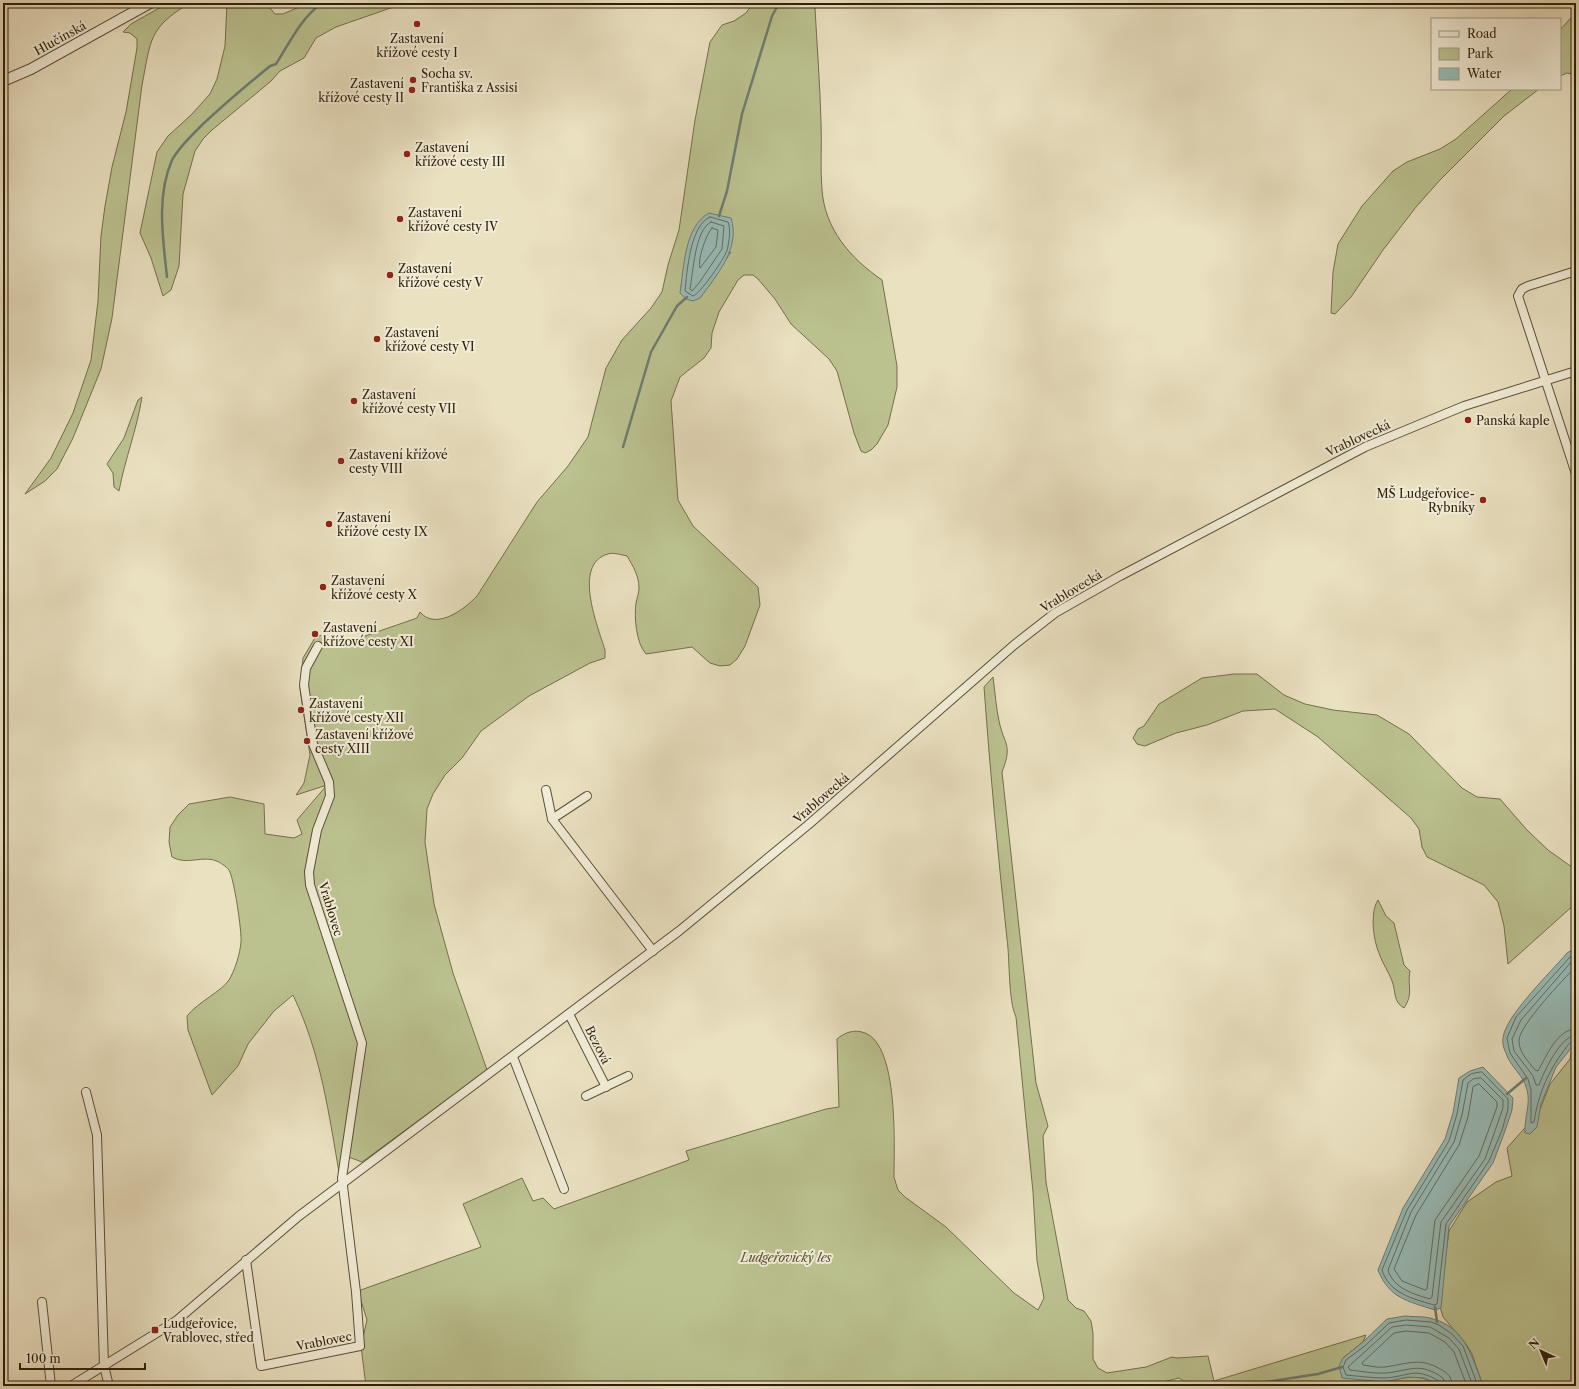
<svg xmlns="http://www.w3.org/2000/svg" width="1579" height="1389" font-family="'Libre Caslon Text',serif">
<rect width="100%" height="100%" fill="#eae1c1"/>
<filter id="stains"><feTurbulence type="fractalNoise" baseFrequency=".005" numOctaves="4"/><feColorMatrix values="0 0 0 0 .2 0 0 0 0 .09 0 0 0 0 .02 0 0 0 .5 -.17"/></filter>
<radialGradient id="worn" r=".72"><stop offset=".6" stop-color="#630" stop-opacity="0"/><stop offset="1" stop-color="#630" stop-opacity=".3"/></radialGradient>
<g fill="#bbc290" stroke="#74704c" fill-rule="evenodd">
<path d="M 168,3 L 190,3 C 148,28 151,40 142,85 L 112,318 L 101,369 L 73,438 L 57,469 L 45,481 L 25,494 L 51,458 L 73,413 L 91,360 L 98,301 L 101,236 L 105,206 L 112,167 L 126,112 L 137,48 L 137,39 L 130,33 L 123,32 L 131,24 Z"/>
<polygon points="227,3 270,3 270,8 275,14 283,14 299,7 299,3 405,3 336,27 316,38 304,58 280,71 270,82 212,130 203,139 195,151 183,194 179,266 171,290 163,296 151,258 140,233 157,152 168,136 192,114 210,94 217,79 225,46"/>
<path d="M 753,3 L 817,3 L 815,8 C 817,46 820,84 821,123 C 822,145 820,167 822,190 C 825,229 850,258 882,280 L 897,366 L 897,387 L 888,425 L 877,444 L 871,450 L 865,453 L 861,451 L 854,433 L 837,371 L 829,359 L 791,324 L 775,299 L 758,279 L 753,275 L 744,275 L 738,280 L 719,312 L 712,333 L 711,348 L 704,358 L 680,377 L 671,401 L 678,500 L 693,526 L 758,587 L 760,605 L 745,646 L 737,659 L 730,665 L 720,666 L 710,663 L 692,647 L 646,654 C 636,643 634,617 636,603 C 637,598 639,593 639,588 C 639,576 633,566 627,556 C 622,555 613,552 608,554 C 572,564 598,627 605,650 L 605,658 L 590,663 L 529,696 L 481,731 L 462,758 L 445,775 L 433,794 L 427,809 L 425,842 L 434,904 L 453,973 L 487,1070 L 362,1162 L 343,1155 L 340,1178 C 329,1115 321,1053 293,995 L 274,1011 L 248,1044 L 238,1066 L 212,1095 L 188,1030 L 187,1016 C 198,1002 222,991 229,980 C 235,970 240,954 241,942 C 242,932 234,878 229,870 C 228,868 222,864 219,862 C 204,854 187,866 172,857 L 169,842 L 170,827 L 178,815 L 189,804 L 230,797 L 264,804 L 265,834 L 294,838 L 302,834 L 297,820 L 327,785 L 296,795 L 304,783 L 310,755 L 300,689 L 303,658 L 316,636 L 326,635 L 326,642 L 348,642 L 417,618 L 420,612 C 436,631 465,609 477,596 L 537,502 L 568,466 L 588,437 L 606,368 L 622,340 L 651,308 L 662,292 L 668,265 L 679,230 L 695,120 L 710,42 L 722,25 L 734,21 L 746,13 ZM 731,252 L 700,298 L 681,287 L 684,268 Z"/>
<polygon points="1576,12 1576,75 1567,73 1560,76 1560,30"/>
<polygon points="1512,89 1539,89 1504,116 1440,180 1416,207 1383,250 1351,297 1335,314 1331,313 1333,272 1338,244 1362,206 1393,171 1407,162 1440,149 1456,139"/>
<path d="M 142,397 C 137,429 125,459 119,491 L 114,487 L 113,473 L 107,464 L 124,438 L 138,400 Z"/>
<polygon points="1234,674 1257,674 1284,695 1305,704 1333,710 1377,715 1409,734 1462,788 1477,797 1500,799 1527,830 1548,850 1576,870 1576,903 1508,964 1504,926 1498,902 1484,885 1427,857 1422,847 1419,829 1411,818 1318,737 1275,709 1243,711 1207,725 1176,733 1145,746 1137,744 1133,738 1138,729 1144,726 1159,704 1202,678"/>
<path d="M 993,677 C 995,692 996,707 999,721 C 1004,745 1013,744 1002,772 L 1036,1083 L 1048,1126 L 1043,1136 L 1046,1182 L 1068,1300 L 1076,1308 L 1084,1311 L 1091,1321 L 1093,1333 L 1093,1359 L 1098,1368 L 1107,1373 L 1146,1367 L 1172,1357 L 1177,1358 L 1208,1356 L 1214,1381 L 1366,1335 L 1363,1342 L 1343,1358 L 1385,1382 C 1409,1377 1418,1373 1440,1386 L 1185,1386 L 1182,1380 L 1179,1378 L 1147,1386 L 366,1386 L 361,1346 L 367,1320 L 358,1291 L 481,1247 L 463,1204 L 522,1178 L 533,1201 L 543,1198 L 554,1209 L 689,1160 L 686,1151 L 826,1109 L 839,1107 L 837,1039 C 845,1032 855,1029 865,1033 C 899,1046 894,1147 894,1177 L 898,1190 L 905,1197 L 946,1227 L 1014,1293 L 1038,1310 L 1044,1298 L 1037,1261 L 1033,1192 L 1016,1017 C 1008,1000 1010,960 1007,939 C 998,855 990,771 984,687 Z"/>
<path d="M 1378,900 L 1386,916 L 1394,923 L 1404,965 L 1410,971 C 1407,987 1414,993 1404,1008 C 1393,1002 1396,991 1392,981 C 1389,972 1382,963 1379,953 C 1373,939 1370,912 1378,900 Z"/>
<polygon points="1576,1042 1576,1386 1483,1386 1472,1354 1466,1344 1443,1317 1439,1303 1449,1231 1467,1202 1496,1182 1512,1176 1507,1148 1539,1112 1550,1084 1570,1059 1572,1047"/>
</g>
<g fill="#98bcb8" stroke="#6e7d72">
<path d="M 709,213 L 731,218 C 741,248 716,276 700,298 L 693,301 L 686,299 L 680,293 C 684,268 684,227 709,213 Z"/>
<path d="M 1572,950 L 1576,952 L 1576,1042 L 1556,1067 L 1541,1104 L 1537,1127 L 1530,1134 L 1525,1133 C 1524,1118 1531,1104 1527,1090 C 1524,1075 1510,1067 1506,1053 C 1504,1050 1502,1042 1503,1038 C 1505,1016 1552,971 1567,953 Z"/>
<path d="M 1483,1067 L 1513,1098 L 1512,1110 L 1505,1131 L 1493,1163 L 1449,1226 L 1441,1308 L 1435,1310 C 1407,1301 1389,1298 1378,1270 L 1403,1208 L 1445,1139 L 1453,1113 L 1459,1078 L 1470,1071 Z"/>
<path d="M 1405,1316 C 1414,1317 1425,1316 1433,1319 C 1465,1327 1473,1359 1483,1386 L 1440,1386 L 1425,1378 L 1408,1377 L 1385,1382 L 1342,1378 L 1339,1366 L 1343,1358 L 1363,1342 L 1387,1319 Z"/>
</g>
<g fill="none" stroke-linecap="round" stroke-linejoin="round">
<g stroke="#636d60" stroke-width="1">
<path d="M 710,217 L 728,222 C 731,229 729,243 727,250 C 725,258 700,294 693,296 L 685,291 C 687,272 690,225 710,217 Z"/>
<path d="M 711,222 L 724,226 L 722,249 L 699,283 L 692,291 L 690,289 C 693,273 695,229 711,222 Z"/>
<path d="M 712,228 L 718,230 L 716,247 L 700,268 C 697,261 706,234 712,228 Z"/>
<path d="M 1576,956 L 1570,957 L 1516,1017 L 1507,1038 L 1510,1053 L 1528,1079 L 1531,1090 L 1531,1123 L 1534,1122 C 1538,1095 1548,1071 1565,1049 C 1568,1045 1571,1040 1576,1040"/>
<path d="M 1576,961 L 1572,961 L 1521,1020 L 1512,1039 L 1514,1051 L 1533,1076 L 1536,1085 L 1539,1085 C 1544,1072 1560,1036 1576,1035"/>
<path d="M 1576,967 C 1564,978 1518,1027 1519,1041 C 1519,1053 1529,1062 1535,1070 L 1538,1071 C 1546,1057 1557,1029 1576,1029"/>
<path d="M 1482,1072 L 1508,1099 L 1508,1109 L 1502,1130 L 1489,1161 L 1446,1224 L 1437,1304 L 1434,1305 C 1413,1299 1389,1293 1382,1270 L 1407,1210 L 1449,1141 L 1457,1114 L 1463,1080 L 1471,1074 Z"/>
<path d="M 1481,1078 L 1503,1100 L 1503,1108 L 1485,1159 L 1441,1222 L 1432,1297 L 1430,1299 C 1413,1294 1393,1288 1388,1270 L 1411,1212 L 1454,1142 L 1462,1115 L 1468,1083 L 1473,1079 Z"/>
<polygon points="1479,1084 1497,1102 1497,1107 1479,1156 1435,1220 1427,1289 1425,1290 1402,1281 1394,1269 1416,1215 1459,1145 1468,1117 1473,1087"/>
<path d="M 1441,1386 L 1439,1381 C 1413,1366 1409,1377 1384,1378 C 1372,1378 1358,1376 1346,1375 L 1343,1367 L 1346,1360 L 1366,1345 L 1389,1323 L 1406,1320 L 1431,1322 L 1439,1325 L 1452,1334 L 1463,1346 L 1478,1386"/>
<path d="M 1446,1386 L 1443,1378 C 1419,1361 1410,1371 1385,1373 C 1374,1374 1361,1371 1350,1370 L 1348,1367 L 1392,1327 L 1406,1325 L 1430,1327 L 1449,1338 L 1459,1349 L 1473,1386"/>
<path d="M 1452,1386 C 1452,1377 1448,1373 1440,1369 C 1420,1357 1407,1364 1385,1367 C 1378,1368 1370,1366 1363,1365 L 1362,1363 L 1394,1333 L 1406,1331 L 1429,1333 L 1445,1342 L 1454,1352 L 1467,1386"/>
</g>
<g stroke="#6e7d72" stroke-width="2.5">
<polyline points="719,216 727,191 742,114 772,16 779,3"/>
<path d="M 167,277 C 163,239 156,197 172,160 C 178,149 188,139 197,130 C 220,107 245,87 270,66 L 276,64 C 290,42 301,18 322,3"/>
<polyline points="623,447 651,352 677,306 687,297"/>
<polyline points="1507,1094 1526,1078"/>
<polyline points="1435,1307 1437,1322"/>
<polyline points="1238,1386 1318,1374 1342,1367"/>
</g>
<defs>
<g id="minor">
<polyline points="1576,271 1528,286 1522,289 1518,296 1576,474"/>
<polyline points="546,790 552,819 653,951"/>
<polyline points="552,819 587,796"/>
<polyline points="569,1014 606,1087"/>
<polyline points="513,1057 564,1189"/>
<polyline points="86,1092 97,1135 104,1366 109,1386"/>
<polyline points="586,1096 628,1076"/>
<polyline points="246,1260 261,1366 360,1346 356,1292 342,1178 362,1043 310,885 309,872 317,830 330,796 329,782 313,744 304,685 306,668 318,646"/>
<polyline points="42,1302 51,1386"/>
<polyline points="71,1386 176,1321 299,1216 679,931 808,825 1014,645 1055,613 1120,576 1365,447 1464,406 1576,371"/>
</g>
<polyline id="tertiary" points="3,81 31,69 150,3"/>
</defs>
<use href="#minor" stroke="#5d4f36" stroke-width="10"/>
<use href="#tertiary" stroke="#5d4f36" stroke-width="12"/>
<use href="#minor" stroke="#f1ecd7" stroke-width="8"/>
<use href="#tertiary" stroke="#f1ecd7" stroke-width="10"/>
</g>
<g fill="#8f2418" stroke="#f1ecd7" stroke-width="1.5">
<circle cx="417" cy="24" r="4"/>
<circle cx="413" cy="80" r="4"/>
<circle cx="412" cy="90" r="4"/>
<circle cx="407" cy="154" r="4"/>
<circle cx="400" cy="219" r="4"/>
<circle cx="390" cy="275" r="4"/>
<circle cx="377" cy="339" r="4"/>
<circle cx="354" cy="401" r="4"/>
<circle cx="1468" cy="420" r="4"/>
<circle cx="341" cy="461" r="4"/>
<circle cx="1483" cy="500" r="4"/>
<circle cx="329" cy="524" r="4"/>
<circle cx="323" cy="587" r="4"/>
<circle cx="315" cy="634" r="4"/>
<circle cx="301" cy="710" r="4"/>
<circle cx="307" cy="741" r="4"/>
<rect x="151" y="1326" width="8" height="8" rx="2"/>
</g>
<g text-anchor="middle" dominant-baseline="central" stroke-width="4" stroke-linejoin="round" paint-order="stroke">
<g font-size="12" fill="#2e1e08" stroke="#f1ecd7">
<text transform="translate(60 38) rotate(-29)">Hlučínská</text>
<text transform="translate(1358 438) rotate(-25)">Vrablovecká</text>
<text transform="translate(1071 591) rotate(-31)">Vrablovecká</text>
<text transform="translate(821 798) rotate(-41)">Vrablovecká</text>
<text transform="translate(331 909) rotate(73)">Vrablovec</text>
<text transform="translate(598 1045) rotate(63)">Bezová</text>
<text transform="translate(324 1341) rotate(-11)">Vrablovec</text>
</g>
<g font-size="12" fill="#2e1e08" stroke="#f1ecd7" text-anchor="start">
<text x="417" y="38" text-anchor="middle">Zastavení<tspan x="417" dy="14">křížové cesty I</tspan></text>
<text x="421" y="73">Socha sv.<tspan x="421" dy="14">Františka z Assisi</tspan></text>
<text x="404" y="83" text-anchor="end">Zastavení<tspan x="404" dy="14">křížové cesty II</tspan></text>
<text x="415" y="147">Zastavení<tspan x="415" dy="14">křížové cesty III</tspan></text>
<text x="408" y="212">Zastavení<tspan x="408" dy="14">křížové cesty IV</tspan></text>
<text x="398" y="268">Zastavení<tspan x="398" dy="14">křížové cesty V</tspan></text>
<text x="385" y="332">Zastavení<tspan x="385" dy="14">křížové cesty VI</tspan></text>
<text x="362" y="394">Zastavení<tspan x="362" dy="14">křížové cesty VII</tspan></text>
<text x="1476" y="420">Panská kaple</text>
<text x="349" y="454">Zastavení křížové<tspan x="349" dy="14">cesty VIII</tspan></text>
<text x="1475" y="493" text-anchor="end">MŠ Ludgeřovice-<tspan x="1475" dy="14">Rybníky</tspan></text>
<text x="337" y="517">Zastavení<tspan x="337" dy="14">křížové cesty IX</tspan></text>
<text x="331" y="580">Zastavení<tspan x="331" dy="14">křížové cesty X</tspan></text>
<text x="323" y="627">Zastavení<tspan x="323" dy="14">křížové cesty XI</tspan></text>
<text x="309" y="703">Zastavení<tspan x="309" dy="14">křížové cesty XII</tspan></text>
<text x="315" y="734">Zastavení křížové<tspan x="315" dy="14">cesty XIII</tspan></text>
<text x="163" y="1323">Ludgeřovice,<tspan x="163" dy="14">Vrablovec, střed</tspan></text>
</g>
<g font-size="12" font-style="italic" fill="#584f31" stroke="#f1ecd7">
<text x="786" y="1257">Ludgeřovický les</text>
</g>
</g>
<rect width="1579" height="1389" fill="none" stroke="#eae1c1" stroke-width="16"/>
<rect x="4" y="4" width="1571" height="1381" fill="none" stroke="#2e1e08" stroke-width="2"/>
<rect x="8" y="8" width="1563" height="1373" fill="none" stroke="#2e1e08"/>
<rect x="1431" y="18" width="130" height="72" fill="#f1ecd7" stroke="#a39a84"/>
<rect x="1439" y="31" width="20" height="6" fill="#f1ecd7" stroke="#a39a84"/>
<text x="1467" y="38" font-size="12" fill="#2e1e08">Road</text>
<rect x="1439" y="48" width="20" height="12" fill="#bbc290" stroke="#a39a84"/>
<text x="1467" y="58" font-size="12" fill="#2e1e08">Park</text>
<rect x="1439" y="68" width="20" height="12" fill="#98bcb8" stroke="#a39a84"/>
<text x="1467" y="78" font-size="12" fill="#2e1e08">Water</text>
<g transform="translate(1541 1351) rotate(316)" stroke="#f1ecd7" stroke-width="3" paint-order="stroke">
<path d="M0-3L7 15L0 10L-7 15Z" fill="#2e1e08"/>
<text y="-6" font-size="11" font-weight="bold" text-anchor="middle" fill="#2e1e08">N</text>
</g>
<path d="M20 1363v6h125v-6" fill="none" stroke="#2e1e08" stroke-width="2"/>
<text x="26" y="1363" font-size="12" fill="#2e1e08" stroke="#f1ecd7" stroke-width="3" paint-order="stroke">100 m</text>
<rect width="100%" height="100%" filter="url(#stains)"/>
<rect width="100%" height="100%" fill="url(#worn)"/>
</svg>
